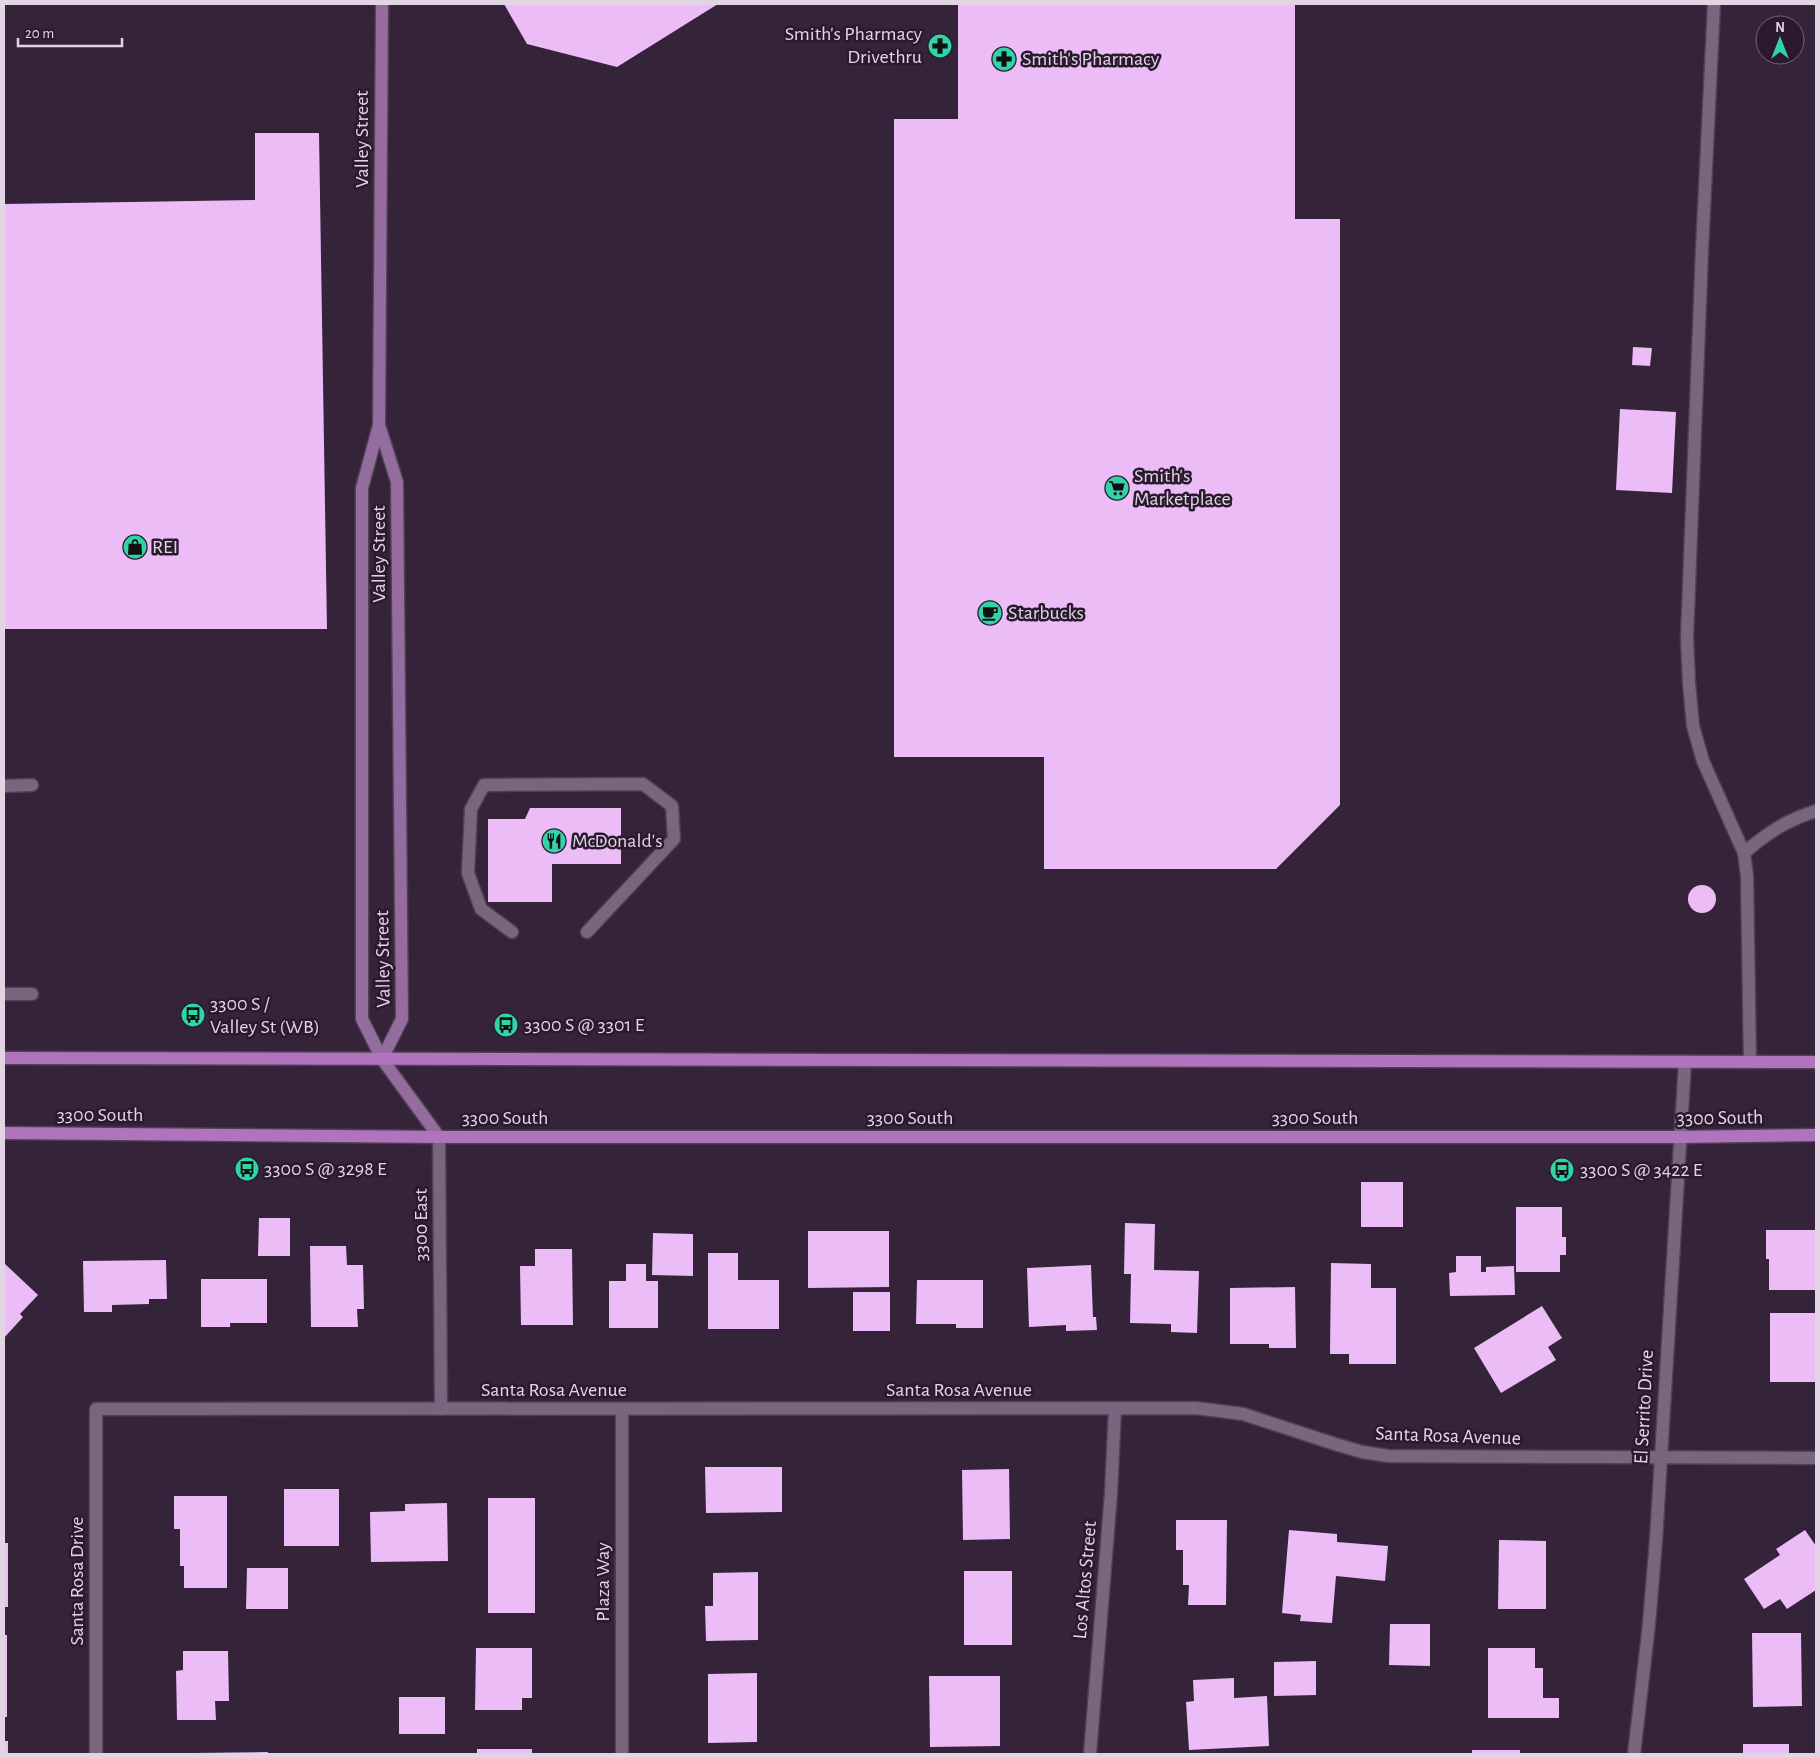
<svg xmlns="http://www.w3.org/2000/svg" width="1820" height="1758" font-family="'Alegreya Sans',sans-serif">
<rect width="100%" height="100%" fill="#352339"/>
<g fill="#ebbcf6">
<polygon points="504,4 718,4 617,67 527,44"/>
<polygon points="958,4 1295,4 1295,219 1340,219 1340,805 1276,869 1044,869 1044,757 894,757 894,119 958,119"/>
<polygon points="255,133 319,133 327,629 4,629 4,204 255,200"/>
<polygon points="1633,347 1652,348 1650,366 1632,365"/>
<polygon points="1620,409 1676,412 1672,493 1616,490"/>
<polygon points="530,808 621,808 621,864 552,864 552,902 488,902 488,819 525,819"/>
<circle cx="1702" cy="899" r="14"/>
<rect x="1361" y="1182" width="42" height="45"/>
<polygon points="1516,1207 1562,1207 1562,1237 1566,1237 1566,1255 1560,1255 1560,1272 1516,1272"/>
<polygon points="259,1218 290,1218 290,1256 258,1256"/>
<polygon points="1125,1223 1155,1224 1154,1270 1199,1271 1197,1333 1171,1332 1171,1324 1130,1323 1131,1274 1124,1274"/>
<polygon points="1766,1230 1816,1230 1816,1290 1769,1290 1769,1259 1766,1259"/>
<polygon points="808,1231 889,1231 889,1287 808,1288"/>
<polygon points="653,1233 693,1234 693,1276 652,1275"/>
<polygon points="310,1246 346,1246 347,1265 363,1265 364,1309 357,1309 358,1327 311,1327"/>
<polygon points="535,1249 572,1249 573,1325 521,1325 520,1266 535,1266"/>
<polygon points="708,1253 738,1253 738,1280 779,1280 779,1329 708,1329"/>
<polygon points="1456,1256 1481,1256 1481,1272 1486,1272 1486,1267 1514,1266 1515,1295 1450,1296 1449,1273 1456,1272"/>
<polygon points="166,1260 167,1299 149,1299 149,1304 112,1305 112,1312 84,1312 83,1261"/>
<polygon points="4,1263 38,1295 20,1314 23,1317 4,1338"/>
<polygon points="1331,1263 1371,1264 1371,1288 1396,1288 1396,1364 1349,1364 1349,1354 1330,1354"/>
<polygon points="626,1264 646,1264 646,1281 658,1281 658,1328 609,1328 609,1281 626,1281"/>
<polygon points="1091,1265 1093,1317 1096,1317 1097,1330 1066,1331 1066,1325 1029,1327 1027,1268"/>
<polygon points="201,1279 267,1279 267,1323 230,1323 230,1327 201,1327"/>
<polygon points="917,1280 983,1280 983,1328 956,1328 956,1324 916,1324"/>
<polygon points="1295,1287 1296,1348 1269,1348 1269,1344 1230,1344 1230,1288"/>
<rect x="853" y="1292" width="37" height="39"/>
<polygon points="1542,1306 1562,1338 1548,1347 1556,1360 1501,1393 1474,1348"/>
<rect x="1770" y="1313" width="46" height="69"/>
<polygon points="705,1467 782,1467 782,1512 706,1513"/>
<polygon points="1009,1469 1010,1539 963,1540 962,1470"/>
<rect x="284" y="1489" width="55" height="57"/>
<polygon points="174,1496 227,1496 227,1588 184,1588 184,1566 180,1566 180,1529 174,1529"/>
<rect x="488" y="1498" width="47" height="115"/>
<polygon points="447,1503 448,1561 371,1562 370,1512 405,1511 405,1504"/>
<polygon points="1176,1520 1227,1520 1226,1605 1188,1605 1189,1585 1183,1585 1183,1550 1176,1550"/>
<polygon points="1289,1530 1337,1534 1337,1542 1388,1546 1385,1581 1336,1576 1332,1623 1300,1621 1301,1615 1282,1613"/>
<polygon points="1805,1530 1816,1546 1816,1590 1787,1609 1780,1599 1764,1609 1744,1579 1780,1555 1776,1549"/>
<polygon points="1499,1540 1546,1541 1546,1609 1498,1609"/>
<rect x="4" y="1543" width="4" height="64"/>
<polygon points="247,1568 288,1568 288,1609 246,1609"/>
<rect x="964" y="1571" width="48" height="74"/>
<polygon points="758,1572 758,1640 706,1641 705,1606 713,1606 713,1573"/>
<polygon points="1390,1624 1430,1624 1430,1666 1389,1665"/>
<polygon points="1752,1633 1801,1633 1802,1706 1753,1707"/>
<rect x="4" y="1635" width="3" height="82"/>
<polygon points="476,1648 532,1648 532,1698 522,1698 522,1710 475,1710"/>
<polygon points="1488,1648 1535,1648 1535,1668 1543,1668 1543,1698 1559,1698 1559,1718 1488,1718"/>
<polygon points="183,1651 228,1651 229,1701 215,1701 216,1720 177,1720 176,1671 183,1670"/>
<polygon points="1316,1661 1316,1695 1274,1696 1274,1662"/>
<polygon points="757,1673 757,1742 708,1743 708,1674"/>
<polygon points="929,1676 1000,1676 1000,1746 930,1747"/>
<polygon points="1234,1678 1234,1698 1267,1696 1269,1746 1189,1750 1186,1702 1194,1701 1193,1680"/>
<rect x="399" y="1697" width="46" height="37"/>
<rect x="4" y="1741" width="4" height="13"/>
<rect x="1743" y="1744" width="46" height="10"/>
<rect x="477" y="1749" width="55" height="5"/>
<rect x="1472" y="1750" width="48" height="4"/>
<polygon points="268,1752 268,1754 193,1754 193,1753"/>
</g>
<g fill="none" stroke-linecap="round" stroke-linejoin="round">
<defs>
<g id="lane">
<polyline points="1714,4 1702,250 1687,638 1689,683 1693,726 1703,761 1744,853 1747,876 1750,1062"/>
<polyline points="4,786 32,785"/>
<path d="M 1744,853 C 1767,833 1787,820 1816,811"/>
<polyline points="512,932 481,909 468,873 471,809 484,785 643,784 672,806 674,839 587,932"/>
<polyline points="4,994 32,994"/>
</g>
<g id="street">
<polyline points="439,1137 441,1409"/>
<polyline points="96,1754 96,1409 1196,1408 1243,1414 1335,1444 1362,1452 1388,1456 1816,1458"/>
<polyline points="622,1754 622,1409"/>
<polyline points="1090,1754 1111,1493 1115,1409"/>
<polyline points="1634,1754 1649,1624 1656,1540 1685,1062"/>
</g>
<g id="secondary">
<polyline points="382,4 379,425 362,488 362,1019 382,1059 439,1137"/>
<polyline points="379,425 397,482 402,1019 382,1059"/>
</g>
<g id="primary">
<polyline points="4,1058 1816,1062"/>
<polyline points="4,1133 439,1137 1680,1137 1816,1135"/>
</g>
</defs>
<use href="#lane" stroke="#4f4053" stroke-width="15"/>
<use href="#street" stroke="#4f4053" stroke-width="15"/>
<use href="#secondary" stroke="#4f4053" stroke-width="15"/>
<use href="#primary" stroke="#4f4053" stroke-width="15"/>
<use href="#lane" stroke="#79657e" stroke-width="12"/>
<use href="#street" stroke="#79657e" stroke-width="12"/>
<use href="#secondary" stroke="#946c9e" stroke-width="12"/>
<use href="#primary" stroke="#b073be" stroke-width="12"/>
</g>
<defs>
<symbol id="pharmacy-disc" viewBox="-11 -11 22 22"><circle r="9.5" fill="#31d4a9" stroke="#2b192f"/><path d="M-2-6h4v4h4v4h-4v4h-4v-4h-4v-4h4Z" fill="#111"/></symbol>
<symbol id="supermarket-disc" viewBox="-11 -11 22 22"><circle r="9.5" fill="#31d4a9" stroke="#2b192f"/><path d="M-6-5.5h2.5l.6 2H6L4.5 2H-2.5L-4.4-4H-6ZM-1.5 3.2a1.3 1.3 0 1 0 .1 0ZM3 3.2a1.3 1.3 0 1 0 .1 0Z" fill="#111"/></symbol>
<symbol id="shop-disc" viewBox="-11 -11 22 22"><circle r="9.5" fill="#31d4a9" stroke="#2b192f"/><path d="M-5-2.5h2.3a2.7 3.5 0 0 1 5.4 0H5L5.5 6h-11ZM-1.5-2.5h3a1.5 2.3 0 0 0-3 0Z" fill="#111"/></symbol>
<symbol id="cafe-disc" viewBox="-11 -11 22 22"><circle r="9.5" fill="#31d4a9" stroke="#2b192f"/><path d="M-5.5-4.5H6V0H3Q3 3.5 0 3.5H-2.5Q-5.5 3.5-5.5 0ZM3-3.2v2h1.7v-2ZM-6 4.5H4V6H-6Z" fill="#111"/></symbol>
<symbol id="restaurant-disc" viewBox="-11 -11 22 22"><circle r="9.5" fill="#31d4a9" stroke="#2b192f"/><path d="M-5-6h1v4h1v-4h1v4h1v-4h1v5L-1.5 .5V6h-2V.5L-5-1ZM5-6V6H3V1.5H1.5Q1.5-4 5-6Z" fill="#111"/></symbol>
<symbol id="bus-disc" viewBox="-11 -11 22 22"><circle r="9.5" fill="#31d4a9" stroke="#2b192f"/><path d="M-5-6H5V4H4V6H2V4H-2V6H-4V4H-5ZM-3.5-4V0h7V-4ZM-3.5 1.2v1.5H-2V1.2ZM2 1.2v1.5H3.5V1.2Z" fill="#111"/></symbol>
</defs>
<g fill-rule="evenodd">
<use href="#pharmacy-disc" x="926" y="32" width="28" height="28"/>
<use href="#pharmacy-disc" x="990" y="45" width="28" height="28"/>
<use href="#supermarket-disc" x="1103" y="474" width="28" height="28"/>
<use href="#shop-disc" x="121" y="533" width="28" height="28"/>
<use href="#cafe-disc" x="976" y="599" width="28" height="28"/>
<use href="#restaurant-disc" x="540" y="827" width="28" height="28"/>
<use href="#bus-disc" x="179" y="1001" width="28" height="28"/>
<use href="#bus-disc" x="492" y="1011" width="28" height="28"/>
<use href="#bus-disc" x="233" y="1155" width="28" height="28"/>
<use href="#bus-disc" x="1548" y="1156" width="28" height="28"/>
</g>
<g text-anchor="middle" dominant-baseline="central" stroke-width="5" stroke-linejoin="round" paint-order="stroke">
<g font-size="20" fill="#e1d5e4" stroke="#2b192f" text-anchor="start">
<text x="922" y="34" text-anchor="end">Smith's Pharmacy<tspan x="922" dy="23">Drivethru</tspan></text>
<text x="1022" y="59">Smith's Pharmacy</text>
<text x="1134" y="476">Smith's<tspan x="1134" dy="23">Marketplace</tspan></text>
<text x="152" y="547">REI</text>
<text x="1008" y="613">Starbucks</text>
<text x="572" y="841">McDonald's</text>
<text x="210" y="1004">3300 S /<tspan x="210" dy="23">Valley St (WB)</tspan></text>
<text x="524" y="1025">3300 S @ 3301 E</text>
<text x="264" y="1169">3300 S @ 3298 E</text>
<text x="1580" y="1170">3300 S @ 3422 E</text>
</g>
<g font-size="20" fill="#e1d5e4" stroke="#2b192f">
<text transform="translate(362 139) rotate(-90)">Valley Street</text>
<text transform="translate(379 554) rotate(-90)">Valley Street</text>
<text transform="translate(383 959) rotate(-91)">Valley Street</text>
<text x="100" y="1115">3300 South</text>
<text x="505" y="1118">3300 South</text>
<text x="910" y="1118">3300 South</text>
<text x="1315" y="1118">3300 South</text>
<text transform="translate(1720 1118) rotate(-1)">3300 South</text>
<text transform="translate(421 1225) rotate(-90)">3300 East</text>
<text x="554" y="1390">Santa Rosa Avenue</text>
<text x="959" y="1390">Santa Rosa Avenue</text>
<text transform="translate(1644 1407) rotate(-87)">El Serrito Drive</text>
<text transform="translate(1448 1436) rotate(2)">Santa Rosa Avenue</text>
<text transform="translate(1085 1580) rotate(-85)">Los Altos Street</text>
<text transform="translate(77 1581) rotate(-90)">Santa Rosa Drive</text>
<text transform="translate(603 1582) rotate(-90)">Plaza Way</text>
</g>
</g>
<rect width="1820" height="1758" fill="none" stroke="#e1d5e4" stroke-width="10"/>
<g transform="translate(1780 40)"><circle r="24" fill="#2b192f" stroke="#746477"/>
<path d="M0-4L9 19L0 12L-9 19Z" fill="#31d4a9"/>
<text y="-8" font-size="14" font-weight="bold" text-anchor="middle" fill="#e1d5e4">N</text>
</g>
<path d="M18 38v8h104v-8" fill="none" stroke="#e1d5e4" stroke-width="2.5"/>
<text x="25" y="38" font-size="15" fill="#e1d5e4" stroke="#2b192f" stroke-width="4" paint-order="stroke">20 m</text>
</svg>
